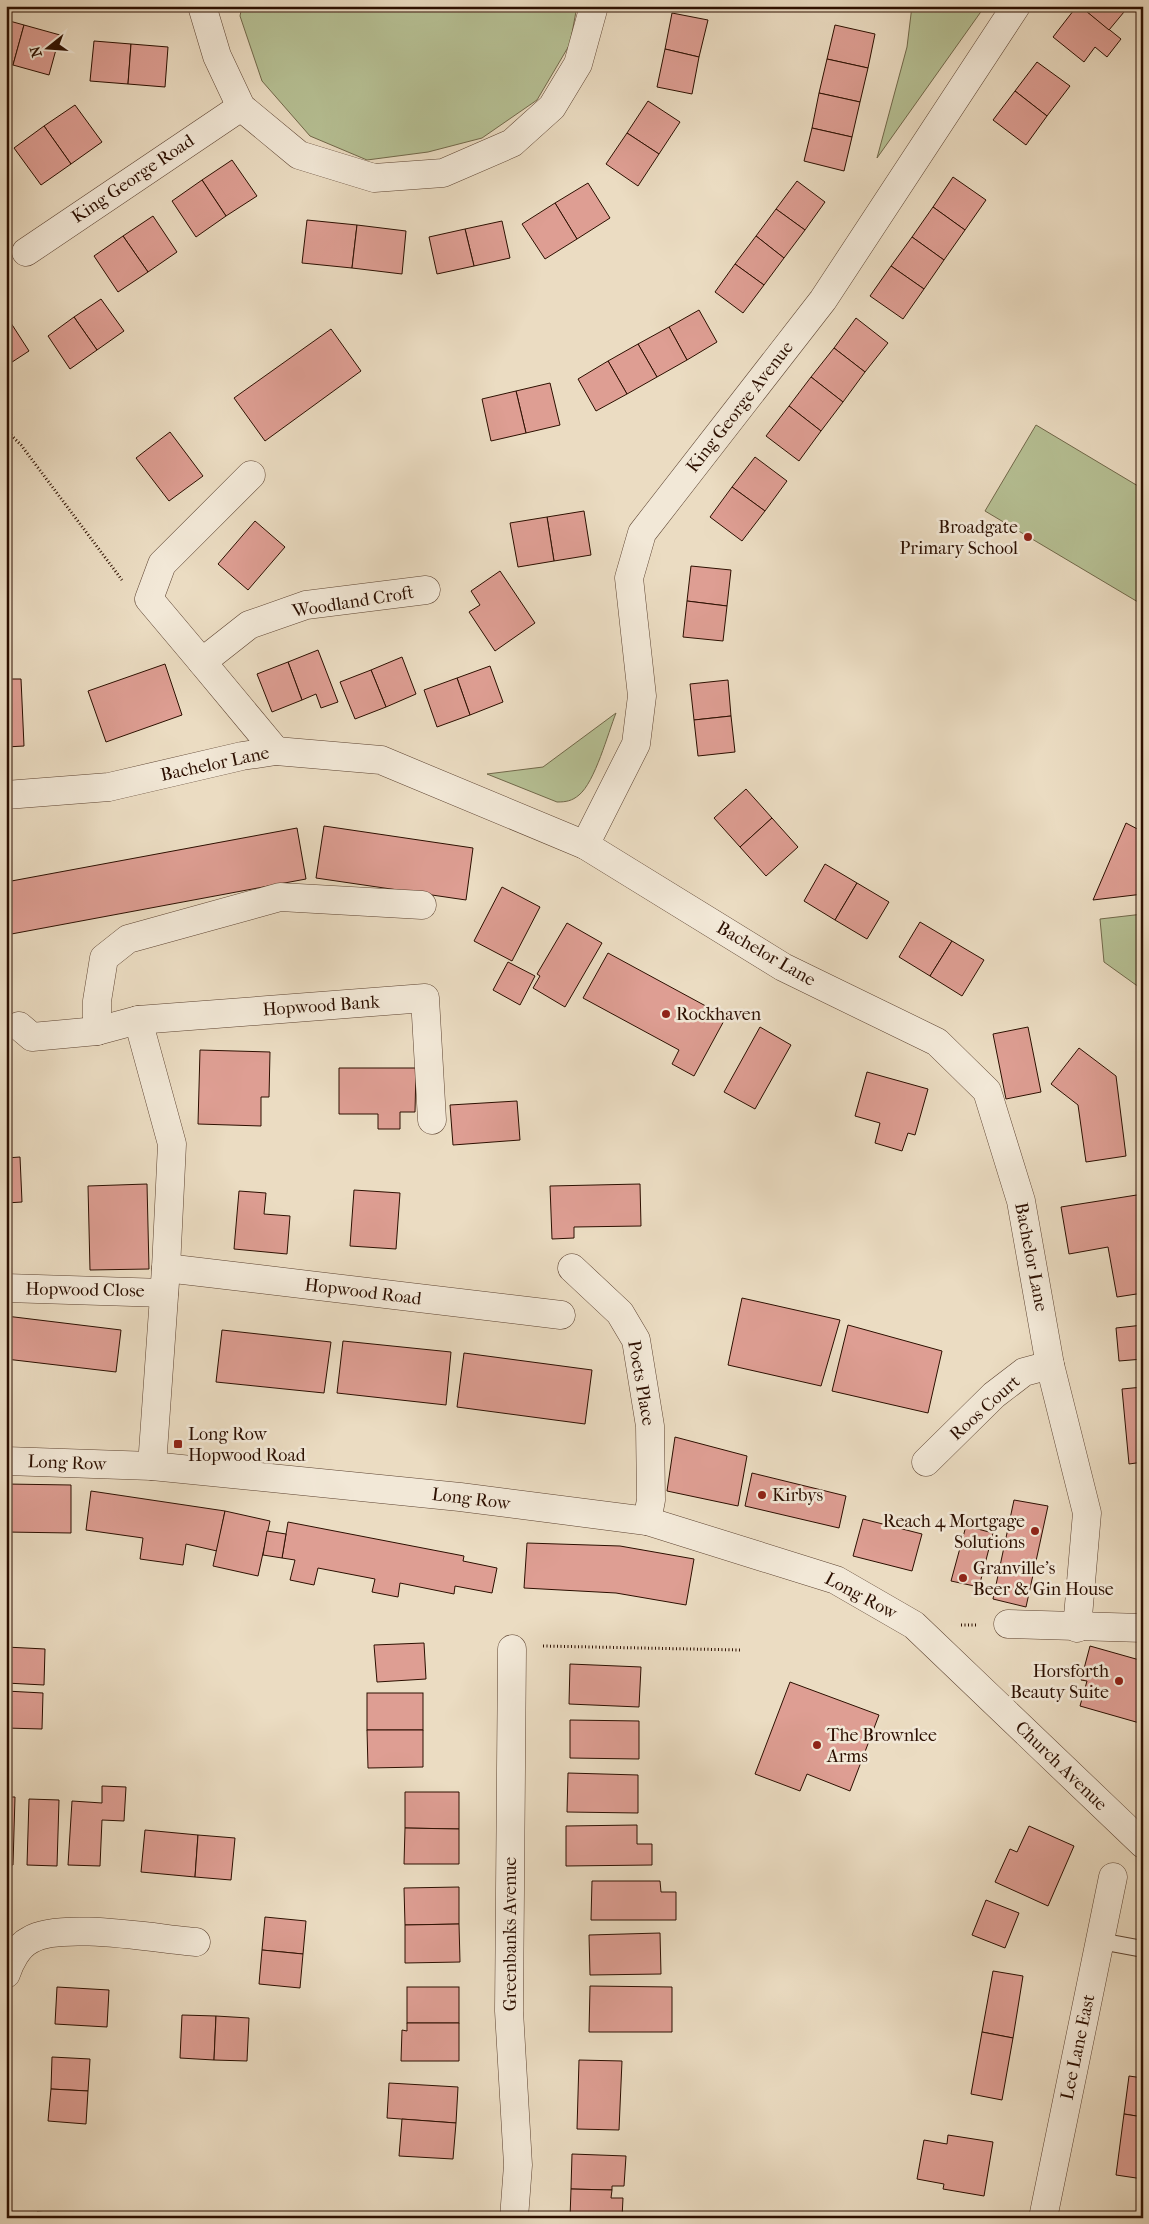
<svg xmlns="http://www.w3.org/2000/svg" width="1149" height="2224" font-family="'IM FELL French Canon',serif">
<rect width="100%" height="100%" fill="#ebdcc2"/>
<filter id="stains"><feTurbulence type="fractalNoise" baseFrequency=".004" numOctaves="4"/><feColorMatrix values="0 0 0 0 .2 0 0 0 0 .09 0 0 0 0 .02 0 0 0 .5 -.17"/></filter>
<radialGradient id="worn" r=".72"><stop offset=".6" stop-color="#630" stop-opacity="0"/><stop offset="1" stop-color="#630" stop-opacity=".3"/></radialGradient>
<g fill="#b6c094" stroke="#71684a">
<polygon points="242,6 577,6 570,44 537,100 482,138 428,152 367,160 310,136 262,81 240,16"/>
<polygon points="912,6 985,6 877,158 907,47"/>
<polygon points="1036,425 1143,489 1143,605 985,511"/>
<path d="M 616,713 C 608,733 595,782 579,795 C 572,801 566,802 557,802 L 487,774 L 543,767 Z"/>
<polygon points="1143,914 1143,990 1104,962 1100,919"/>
</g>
<g fill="#de9e93" stroke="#2c0f00">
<polygon points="1077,6 1080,6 1121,39 1107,57 1095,47 1084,62 1053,37"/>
<polygon points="1080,6 1129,6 1109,30"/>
<polygon points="672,13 708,20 699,57 665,49"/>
<polygon points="6,20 24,25 13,65 6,63"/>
<polygon points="24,25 60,35 49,75 13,65"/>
<polygon points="835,25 875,34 868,68 827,59"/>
<polygon points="94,41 131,44 128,84 90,81"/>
<polygon points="131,44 168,47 165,87 128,84"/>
<polygon points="665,49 699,57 692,94 657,87"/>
<polygon points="827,59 868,68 860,102 819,93"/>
<polygon points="1037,62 1070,86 1047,116 1015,91"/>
<polygon points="1015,91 1047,116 1026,145 993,120"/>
<polygon points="819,93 860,102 852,137 812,128"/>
<polygon points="648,101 680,122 659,154 627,133"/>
<polygon points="75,105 102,142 71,164 44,126"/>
<polygon points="44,126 71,164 41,185 14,148"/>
<polygon points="812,128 852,137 844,171 804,161"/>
<polygon points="627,133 659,154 638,186 606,164"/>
<polygon points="232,160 257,196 226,216 202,180"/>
<polygon points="953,177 986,200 965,230 933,207"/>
<polygon points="202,180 226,216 196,237 172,201"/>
<polygon points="797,181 825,202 805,230 776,209"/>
<polygon points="588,183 610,218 577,239 555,203"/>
<polygon points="555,203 577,239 545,259 522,224"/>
<polygon points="933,207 965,230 944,260 912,237"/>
<polygon points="776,209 805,230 784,258 756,236"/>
<polygon points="153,216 177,252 148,272 123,236"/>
<polygon points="307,220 357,225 352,268 302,263"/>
<polygon points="502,221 510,258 474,266 465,229"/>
<polygon points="357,225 406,231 402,274 352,268"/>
<polygon points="465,229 474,266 437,274 429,237"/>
<polygon points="123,236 148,272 118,292 94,256"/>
<polygon points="756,236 784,258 764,285 735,264"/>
<polygon points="912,237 944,260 924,289 891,266"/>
<polygon points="735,264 764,285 743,313 715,292"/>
<polygon points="891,266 924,289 903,319 870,296"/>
<polygon points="101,299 124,331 97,350 74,317"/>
<polygon points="699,310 717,342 687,360 669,327"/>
<polygon points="74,317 97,350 70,369 48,336"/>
<polygon points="856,318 888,343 865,372 834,348"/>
<polygon points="9,320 29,351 6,366 6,322"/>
<polygon points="669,327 687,360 657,377 638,344"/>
<polygon points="331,329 361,371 265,441 234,398"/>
<polygon points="638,344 657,377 627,394 608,361"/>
<polygon points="834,348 865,372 843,402 811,377"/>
<polygon points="608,361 627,394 596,411 578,379"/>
<polygon points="811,377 843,402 821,431 789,406"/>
<polygon points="550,383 560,425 526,433 516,391"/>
<polygon points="516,391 526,433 491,441 482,399"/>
<polygon points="789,406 821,431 799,461 766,436"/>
<polygon points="170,432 203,476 169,501 136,458"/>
<polygon points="755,457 787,481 765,511 732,487"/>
<polygon points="732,487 765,511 742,541 710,517"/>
<polygon points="584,511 591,555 554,561 547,517"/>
<polygon points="547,517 554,561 518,567 510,523"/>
<polygon points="255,521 285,547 248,590 218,564"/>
<polygon points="691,566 731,570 727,606 687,601"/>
<polygon points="500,571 535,623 495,651 469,612 480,605 471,591"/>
<polygon points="687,601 727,606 723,641 683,637"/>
<polygon points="318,650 338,702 321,708 316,694 302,700 288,662"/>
<polygon points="402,657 416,694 386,707 371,670"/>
<polygon points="288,662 302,700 272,712 257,674"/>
<polygon points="165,664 182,715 106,742 88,691"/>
<polygon points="490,666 503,702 470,715 457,678"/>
<polygon points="371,670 386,707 355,719 340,682"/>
<polygon points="457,678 470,715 437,727 424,690"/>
<polygon points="6,679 21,679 24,746 6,747"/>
<polygon points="728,680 731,716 694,720 690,684"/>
<polygon points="731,716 735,752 698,756 694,720"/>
<polygon points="746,789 772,818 740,847 714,818"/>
<polygon points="772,818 798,847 766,876 740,847"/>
<polygon points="1126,823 1143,832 1143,894 1093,900"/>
<polygon points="324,826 473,848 466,900 316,878"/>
<polygon points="297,828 306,879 6,935 6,882"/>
<polygon points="825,864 857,883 835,920 804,901"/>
<polygon points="857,883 889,902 867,939 835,920"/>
<polygon points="502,887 540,907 512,961 474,941"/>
<polygon points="920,922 952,941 930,976 899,957"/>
<polygon points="567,923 602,943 565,1007 533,988 540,976 537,974"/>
<polygon points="952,941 984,960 962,996 930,976"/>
<polygon points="608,953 726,1017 694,1076 672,1064 679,1050 583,998"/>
<polygon points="508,962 535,976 520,1005 493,990"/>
<polygon points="760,1027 791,1045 755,1109 724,1092"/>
<polygon points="1028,1027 1041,1092 1006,1099 993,1034"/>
<polygon points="1079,1048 1116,1076 1126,1156 1086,1162 1078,1105 1051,1084"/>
<polygon points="200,1050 270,1052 269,1097 261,1097 261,1126 198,1124"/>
<polygon points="339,1068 416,1068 415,1112 400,1112 400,1129 378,1129 378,1114 339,1114"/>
<polygon points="867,1072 928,1089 915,1135 908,1133 902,1151 875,1143 880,1123 855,1116"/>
<polygon points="517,1101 520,1140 453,1145 450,1105"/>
<polygon points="20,1157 22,1202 6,1203 6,1158"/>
<polygon points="147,1184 149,1269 90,1270 88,1186"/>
<polygon points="640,1184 641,1226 574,1227 574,1238 552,1239 550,1186"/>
<polygon points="354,1190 400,1193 396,1249 350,1246"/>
<polygon points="239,1191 266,1193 264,1214 290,1216 287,1254 234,1249"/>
<polygon points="1143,1194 1143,1293 1117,1297 1108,1247 1069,1254 1061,1207"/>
<polygon points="742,1298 840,1320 821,1386 728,1365"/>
<polygon points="6,1316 121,1330 116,1372 6,1359"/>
<polygon points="848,1325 942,1351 928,1413 832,1391"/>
<polygon points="1143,1325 1143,1359 1119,1361 1116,1328"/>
<polygon points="222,1330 331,1342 324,1393 216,1382"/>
<polygon points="343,1341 451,1352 446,1405 337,1393"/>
<polygon points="464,1353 592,1370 585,1424 457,1407"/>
<polygon points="1143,1387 1143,1462 1129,1464 1122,1389"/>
<polygon points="675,1437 747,1456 738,1506 667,1491"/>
<polygon points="752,1473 846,1496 839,1528 745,1506"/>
<polygon points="6,1484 71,1485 71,1533 6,1532"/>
<polygon points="91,1491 225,1511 217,1551 186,1544 183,1565 140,1559 143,1538 86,1530"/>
<polygon points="1014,1500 1048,1506 1026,1607 993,1599"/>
<polygon points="225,1511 270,1521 258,1576 213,1566"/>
<polygon points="863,1519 922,1534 912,1571 853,1556"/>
<polygon points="288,1522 464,1556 463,1561 497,1568 492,1593 455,1586 454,1594 400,1583 398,1597 372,1592 375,1579 318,1568 314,1585 290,1580 295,1560 282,1558"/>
<polygon points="966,1526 993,1533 979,1587 951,1581"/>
<polygon points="267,1531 286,1534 282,1558 263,1555"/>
<polygon points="527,1543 620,1546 694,1559 686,1605 616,1593 524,1588"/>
<polygon points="424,1643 426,1679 377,1682 374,1645"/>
<polygon points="1090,1646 1143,1661 1143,1724 1080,1706 1087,1681 1081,1680"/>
<polygon points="6,1647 45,1649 44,1685 6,1683"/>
<polygon points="570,1664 641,1667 639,1707 569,1704"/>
<polygon points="790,1682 879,1715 850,1791 807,1774 800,1791 755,1774"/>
<polygon points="6,1691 43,1693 42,1729 6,1728"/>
<rect x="367" y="1693" width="56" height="37"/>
<polygon points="570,1720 639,1721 639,1759 570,1758"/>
<polygon points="367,1730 423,1730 423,1767 368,1768"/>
<polygon points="568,1773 638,1775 638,1813 567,1812"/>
<polygon points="102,1786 126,1787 124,1821 102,1820 100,1866 68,1865 72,1801 102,1803"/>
<polygon points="405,1792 459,1792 459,1829 405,1828"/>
<polygon points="6,1797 15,1797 13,1865 6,1865"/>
<polygon points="29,1799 59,1800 57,1866 27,1865"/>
<polygon points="637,1825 637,1844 652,1844 652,1865 566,1866 566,1826"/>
<polygon points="1029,1826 1074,1846 1048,1906 995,1882 1010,1849 1017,1852"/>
<polygon points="405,1828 459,1829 459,1864 404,1864"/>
<polygon points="145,1830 198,1835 195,1877 141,1872"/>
<polygon points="198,1835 235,1838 231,1880 195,1877"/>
<polygon points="592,1881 660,1881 661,1892 676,1892 676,1920 591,1920"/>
<polygon points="459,1887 459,1924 405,1925 404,1888"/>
<polygon points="986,1900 1019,1913 1005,1948 972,1935"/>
<polygon points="265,1917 306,1921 303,1954 262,1950"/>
<polygon points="459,1924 460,1962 405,1963 405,1925"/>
<polygon points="660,1933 661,1974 590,1975 589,1935"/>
<polygon points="262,1950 303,1954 300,1988 259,1984"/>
<polygon points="993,1971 1023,1976 1013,2038 982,2032"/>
<polygon points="590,1986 672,1987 672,2032 589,2032"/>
<polygon points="57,1987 109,1990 107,2027 55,2024"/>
<rect x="407" y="1987" width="52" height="36"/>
<polygon points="182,2015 216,2016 214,2060 180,2058"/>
<polygon points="216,2016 249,2018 247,2061 214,2060"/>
<polygon points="407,2023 459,2023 459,2061 401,2061 402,2030 407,2031"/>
<polygon points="982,2032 1013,2038 1002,2100 971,2094"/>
<polygon points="52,2057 90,2059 88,2091 51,2089"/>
<polygon points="579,2060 622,2061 619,2130 577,2129"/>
<polygon points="1129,2076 1143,2078 1143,2117 1124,2114"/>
<polygon points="389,2083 458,2087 456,2123 387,2118"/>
<polygon points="51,2089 88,2091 86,2124 48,2121"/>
<polygon points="1124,2114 1143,2117 1143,2179 1116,2175"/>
<polygon points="402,2119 456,2123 453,2159 399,2156"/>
<polygon points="948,2135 993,2142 984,2196 943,2189 944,2184 917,2179 924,2140 947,2144"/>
<polygon points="572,2154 626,2156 624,2186 612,2186 612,2190 571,2189"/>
<polygon points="571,2189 612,2190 611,2198 623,2198 622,2218 570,2218"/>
<polygon points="37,2212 75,2215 75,2218 37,2218"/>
<polygon points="96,2214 134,2217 134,2218 96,2218"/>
</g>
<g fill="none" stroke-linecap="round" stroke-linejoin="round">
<defs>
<polyline id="service" points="1100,1941 1143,1949"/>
<g id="minor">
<polyline points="202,6 217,56 241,107 299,155 374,178 443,173 512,143 552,107 578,64 594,6"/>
<polyline points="26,252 241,107"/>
<polyline points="202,662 149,599 162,564 251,475"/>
<polyline points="276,751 202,662 249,625 306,605 426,590"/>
<polyline points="6,795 109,787 242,756 276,751 381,760 585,845 783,967 937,1042 987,1091 1021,1201 1050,1365 1087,1513 1077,1628"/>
<polyline points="585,845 636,744 642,696 629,578 642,533 823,300 1016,6"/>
<polyline points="138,1020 172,1144 166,1268 152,1466"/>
<polyline points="19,1026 32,1037 97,1031 138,1020 425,998 432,1120"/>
<polyline points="97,1031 97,1001 104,958 128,939 280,897 422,905"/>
<polyline points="166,1268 561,1315"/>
<polyline points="572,1268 620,1313 636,1340 650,1426 651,1500 647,1521"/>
<polyline points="6,1288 164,1293"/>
<polyline points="926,1462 994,1395 1024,1372 1050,1365"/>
<polyline points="1008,1624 1143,1628"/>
<polyline points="512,1649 509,2011 518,2165 514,2218"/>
<path d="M 6,1974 C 10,1962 18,1946 30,1940 C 60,1921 158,1939 196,1942"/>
<polyline points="1043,2218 1113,1877"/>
</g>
<polyline id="tertiary" points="6,1461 152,1466 460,1497 647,1521 836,1580 914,1625 1143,1844"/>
</defs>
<use href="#service" stroke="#5c4230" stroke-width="18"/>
<use href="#minor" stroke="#5c4230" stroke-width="29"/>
<use href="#tertiary" stroke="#5c4230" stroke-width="29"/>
<g stroke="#2c0f00" stroke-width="3" stroke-dasharray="1 2.5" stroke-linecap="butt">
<polyline points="6,430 21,445 122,580"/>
<polyline points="961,1625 978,1625"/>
<polyline points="543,1646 740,1650"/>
</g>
<use href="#service" stroke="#f2e8d7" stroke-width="16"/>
<use href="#minor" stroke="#f2e8d7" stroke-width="28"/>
<use href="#tertiary" stroke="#f2e8d7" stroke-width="28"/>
</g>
<g fill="#8f2418" stroke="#f2e8d7" stroke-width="2">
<circle cx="1028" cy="537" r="5"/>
<circle cx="666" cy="1014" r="5"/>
<rect x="173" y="1439" width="10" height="10" rx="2.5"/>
<circle cx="762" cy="1495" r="5"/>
<circle cx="1035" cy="1531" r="5"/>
<circle cx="963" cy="1578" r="5"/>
<circle cx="1119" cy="1681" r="5"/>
<circle cx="817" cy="1745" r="5"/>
</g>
<g text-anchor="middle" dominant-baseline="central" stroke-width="5" stroke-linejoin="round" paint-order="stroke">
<g font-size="18" fill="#2c0f00" stroke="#f2e8d7">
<text transform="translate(133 179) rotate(-34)">King George Road</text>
<text transform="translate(740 407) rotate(-52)">King George Avenue</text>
<text transform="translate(353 602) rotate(-9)">Woodland Croft</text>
<text transform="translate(215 764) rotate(-12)">Bachelor Lane</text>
<text transform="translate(766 954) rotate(30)">Bachelor Lane</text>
<text transform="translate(321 1006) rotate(-4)">Hopwood Bank</text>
<text transform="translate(1031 1257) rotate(79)">Bachelor Lane</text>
<text transform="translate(85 1290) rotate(1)">Hopwood Close</text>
<text transform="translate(363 1292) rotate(7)">Hopwood Road</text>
<text transform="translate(641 1383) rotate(80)">Poets Place</text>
<text transform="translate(985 1408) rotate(-42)">Roos Court</text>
<text transform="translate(67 1463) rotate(2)">Long Row</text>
<text transform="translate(471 1499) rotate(7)">Long Row</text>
<text transform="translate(861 1596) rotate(28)">Long Row</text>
<text transform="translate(1061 1766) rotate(44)">Church Avenue</text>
<text transform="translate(510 1934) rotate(-90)">Greenbanks Avenue</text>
<text transform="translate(1078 2047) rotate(-78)">Lee Lane East</text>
</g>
<g font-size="18" fill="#2c0f00" stroke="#f2e8d7" text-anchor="start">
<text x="1018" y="527" text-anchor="end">Broadgate<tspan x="1018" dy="21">Primary School</tspan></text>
<text x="676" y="1014">Rockhaven</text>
<text x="188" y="1434">Long Row<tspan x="188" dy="21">Hopwood Road</tspan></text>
<text x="772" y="1495">Kirbys</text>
<text x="1025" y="1521" text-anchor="end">Reach 4 Mortgage<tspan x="1025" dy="21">Solutions</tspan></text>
<text x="973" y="1568">Granville's<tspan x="973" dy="21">Beer &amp; Gin House</tspan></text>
<text x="1109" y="1671" text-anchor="end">Horsforth<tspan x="1109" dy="21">Beauty Suite</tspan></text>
<text x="827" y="1735">The Brownlee<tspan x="827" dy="21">Arms</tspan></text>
</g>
</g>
<rect width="1149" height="2224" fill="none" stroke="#ebdcc2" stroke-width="25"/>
<rect x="8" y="8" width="1134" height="2209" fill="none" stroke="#2c0f00" stroke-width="2.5"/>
<rect x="12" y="12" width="1124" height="2199" fill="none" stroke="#2c0f00"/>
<g transform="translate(48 48) rotate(253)" stroke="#f2e8d7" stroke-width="4" paint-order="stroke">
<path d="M0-4L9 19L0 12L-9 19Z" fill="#2c0f00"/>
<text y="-8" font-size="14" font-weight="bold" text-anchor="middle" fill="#2c0f00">N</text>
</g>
<rect width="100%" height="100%" filter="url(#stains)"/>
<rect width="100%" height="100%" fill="url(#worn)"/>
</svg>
